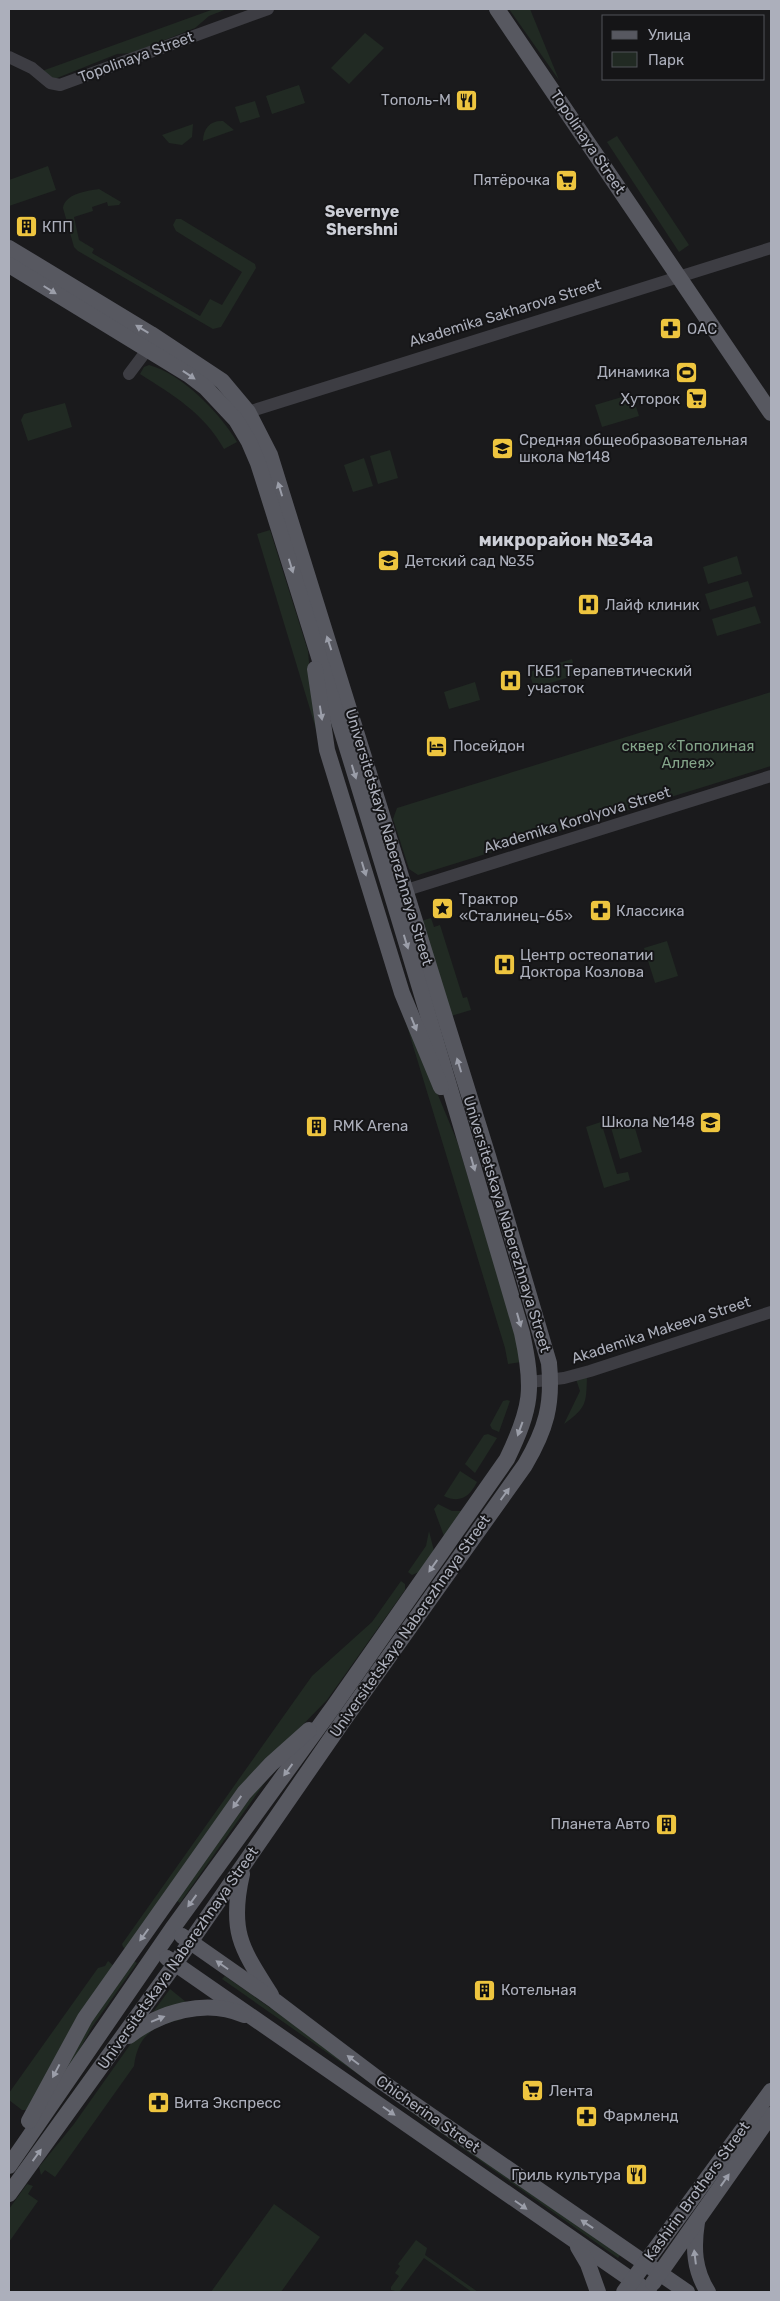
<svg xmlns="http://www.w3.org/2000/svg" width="780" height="2301" font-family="Rubik,sans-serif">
<rect width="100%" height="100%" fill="#1a1a1c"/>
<g fill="#212a23">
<polygon points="214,9 227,9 209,16 195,28 132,53 117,54 52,80 42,71"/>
<polygon points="509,9 530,9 559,80"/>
<polygon points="365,33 384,48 349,84 331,68"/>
<polygon points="299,85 305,103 272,114 266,96"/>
<polygon points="255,101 260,117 240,123 235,107"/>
<path d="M 223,121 L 234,130 L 203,141 C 203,128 211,120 223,121 Z"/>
<polygon points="193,124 192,137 182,145 169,143 162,135"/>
<polygon points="617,136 689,245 679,252 607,142"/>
<polygon points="48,166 56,190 9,206 9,180"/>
<path d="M 99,189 L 121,202 L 119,205 L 108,206 L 107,202 L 92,207 L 93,211 L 74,217 L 79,240 L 94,249 L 92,253 L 200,316 L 210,299 L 222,305 L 242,272 L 176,231 L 173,225 L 176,219 L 181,219 L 255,264 L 256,268 L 221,327 L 213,329 L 78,251 L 74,247 L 63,208 C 65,194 86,191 99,189 Z"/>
<path d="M 149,365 C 181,373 221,414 237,442 L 224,449 C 204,413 173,395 140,374 L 144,367 Z"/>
<polygon points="632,394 639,416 602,427 595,405"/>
<polygon points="65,403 72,427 28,441 21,420 24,414"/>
<polygon points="390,450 398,478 378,484 370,456"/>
<polygon points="364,458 373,486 353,492 344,465"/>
<polygon points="270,530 308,651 311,685 326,762 257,534"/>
<polygon points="737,556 742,574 708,584 703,567"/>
<polygon points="748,581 753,597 710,610 705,594"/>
<polygon points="755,606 761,623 717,636 712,619"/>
<polygon points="572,659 576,675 534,688 529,672"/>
<polygon points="475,682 480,700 449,709 444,692"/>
<polygon points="771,692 771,766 418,875 409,869 393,819 397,808"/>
<polygon points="431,918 434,927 440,925 463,998 467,997 471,1010 451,1016 421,921"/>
<polygon points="667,941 678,976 655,983 644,948"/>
<polygon points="400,1003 457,1141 517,1339 521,1362 508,1364 505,1348"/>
<polygon points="632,1118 642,1152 620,1159 610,1124"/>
<polygon points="601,1122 617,1174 628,1172 630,1180 604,1188 586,1127"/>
<path d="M 587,1377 C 586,1404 587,1407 564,1424 L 580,1391 L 576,1379 Z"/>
<polygon points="507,1400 510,1401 499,1432 492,1429 490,1425 503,1401"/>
<polygon points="488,1434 497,1438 475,1473 465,1464 484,1435"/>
<path d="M 460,1471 L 477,1482 C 470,1496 460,1504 444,1496 Z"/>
<polygon points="438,1504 452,1511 462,1511 444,1536 434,1509"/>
<polygon points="429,1531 434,1551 419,1572 412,1575 408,1572 426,1546"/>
<polygon points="401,1581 405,1584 405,1590 327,1700 281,1747 127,1950 123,1947 122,1944 312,1676 372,1622"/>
<polygon points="275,1768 180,1903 174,1899 248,1795"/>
<polygon points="132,1960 137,1963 92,2027 74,2060 46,2100 88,2022"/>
<polygon points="108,1961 115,1967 27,2110 22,2110 9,2100 9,2093 98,1968 105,1966"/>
<polygon points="225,1976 391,2093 389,2096 222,1979"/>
<polygon points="170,1989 186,2002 153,2012"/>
<path d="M 180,2018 L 183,2019 C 154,2026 138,2034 134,2066 L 55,2177 L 45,2170 L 41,2175 L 39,2167 L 74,2124 L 132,2042 L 152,2028 Z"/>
<polygon points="400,2099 621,2254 618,2258 397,2102"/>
<polygon points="27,2184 33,2186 28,2194 38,2201 9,2242 9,2209"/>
<polygon points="274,2204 320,2237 281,2292 211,2292"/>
<polygon points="416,2240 427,2248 425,2255 478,2292 472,2292 424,2258 399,2292 391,2290 391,2287 399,2276 395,2273 400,2266 398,2264"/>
</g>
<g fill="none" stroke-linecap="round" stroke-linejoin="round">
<g stroke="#3d3d43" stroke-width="12">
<polyline points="9,57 32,68 50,83 60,85 268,9"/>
<polyline points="129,374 147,350"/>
<polyline points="248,412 771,248"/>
<polyline points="397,893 771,776"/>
<polyline points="530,1382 564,1378 590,1371 771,1312"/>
</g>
<g stroke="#575860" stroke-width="16">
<polyline points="497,9 771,413"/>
<path d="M 9,248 L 151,334 L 222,381 L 248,412 L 270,455 L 488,1156 L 549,1363 C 553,1405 546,1429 525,1465 L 343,1721 L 175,1964 L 9,2194"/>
<path d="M 9,265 L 189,375 L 206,388 L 236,420 L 249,442 L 258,463 C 350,752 437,1042 522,1333 C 534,1388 532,1407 507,1459 L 334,1706 L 172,1929 L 9,2166"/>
<polyline points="315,669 327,750 402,993 441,1087"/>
<path d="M 242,1874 C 229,1931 241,1948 271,1995"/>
<polyline points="182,1936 275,2001 382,2082 687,2292"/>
<polyline points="167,1958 649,2292"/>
<path d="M 129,2036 C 160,2012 206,1998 244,2015"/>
<polyline points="29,2121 85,2018 244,1793 271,1764 309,1730"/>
<path d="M 697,2222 C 693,2248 694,2270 708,2292"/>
<polyline points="578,2247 588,2264 598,2292"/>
<polyline points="653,2283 771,2115"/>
<polyline points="624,2292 771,2091"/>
</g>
</g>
<defs><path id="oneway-solid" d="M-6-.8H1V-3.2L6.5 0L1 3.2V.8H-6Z" transform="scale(1.25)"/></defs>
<g fill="#9b9ea9">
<use href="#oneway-solid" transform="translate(50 290) rotate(32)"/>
<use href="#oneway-solid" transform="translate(142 329) rotate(-149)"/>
<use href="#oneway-solid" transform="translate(189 375) rotate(34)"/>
<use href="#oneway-solid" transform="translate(280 489) rotate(-107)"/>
<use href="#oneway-solid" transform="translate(291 566) rotate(73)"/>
<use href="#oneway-solid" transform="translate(329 643) rotate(-108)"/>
<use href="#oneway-solid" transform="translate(321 713) rotate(81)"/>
<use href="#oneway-solid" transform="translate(354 772) rotate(73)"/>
<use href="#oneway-solid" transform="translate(364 869) rotate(73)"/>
<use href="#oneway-solid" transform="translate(406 942) rotate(73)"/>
<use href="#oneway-solid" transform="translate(414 1024) rotate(68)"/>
<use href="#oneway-solid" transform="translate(459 1065) rotate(-107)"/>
<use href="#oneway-solid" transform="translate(473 1164) rotate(74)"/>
<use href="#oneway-solid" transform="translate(519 1320) rotate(74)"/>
<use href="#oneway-solid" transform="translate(520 1429) rotate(110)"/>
<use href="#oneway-solid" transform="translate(505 1494) rotate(-54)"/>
<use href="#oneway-solid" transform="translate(433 1566) rotate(125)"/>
<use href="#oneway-solid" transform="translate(288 1770) rotate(126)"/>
<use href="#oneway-solid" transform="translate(237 1802) rotate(125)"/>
<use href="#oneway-solid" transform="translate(192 1901) rotate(126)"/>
<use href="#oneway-solid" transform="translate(144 1935) rotate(126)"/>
<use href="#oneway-solid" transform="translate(222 1965) rotate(-145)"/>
<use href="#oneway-solid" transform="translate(158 2019) rotate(-22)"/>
<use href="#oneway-solid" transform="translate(353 2060) rotate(-143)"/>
<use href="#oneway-solid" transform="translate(56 2071) rotate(118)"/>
<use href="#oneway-solid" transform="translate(389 2111) rotate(35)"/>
<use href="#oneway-solid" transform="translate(37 2155) rotate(-54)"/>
<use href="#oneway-solid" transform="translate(725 2180) rotate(-55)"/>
<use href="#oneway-solid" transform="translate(521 2205) rotate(35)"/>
<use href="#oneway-solid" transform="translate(587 2224) rotate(-146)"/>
<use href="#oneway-solid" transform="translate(695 2257) rotate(-97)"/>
</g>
<defs>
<symbol id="restaurant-square" viewBox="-11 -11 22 22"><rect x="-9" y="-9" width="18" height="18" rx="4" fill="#eec53f" stroke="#151517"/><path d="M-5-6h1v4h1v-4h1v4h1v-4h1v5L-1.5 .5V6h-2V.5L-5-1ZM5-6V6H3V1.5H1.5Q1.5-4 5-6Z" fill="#111"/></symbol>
<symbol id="supermarket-square" viewBox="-11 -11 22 22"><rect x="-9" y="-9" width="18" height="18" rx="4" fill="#eec53f" stroke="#151517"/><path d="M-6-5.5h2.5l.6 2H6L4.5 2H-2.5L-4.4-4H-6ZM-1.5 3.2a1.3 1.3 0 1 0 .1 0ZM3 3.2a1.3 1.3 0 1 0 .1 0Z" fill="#111"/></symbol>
<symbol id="building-square" viewBox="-11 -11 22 22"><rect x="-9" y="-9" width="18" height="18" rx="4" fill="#eec53f" stroke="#151517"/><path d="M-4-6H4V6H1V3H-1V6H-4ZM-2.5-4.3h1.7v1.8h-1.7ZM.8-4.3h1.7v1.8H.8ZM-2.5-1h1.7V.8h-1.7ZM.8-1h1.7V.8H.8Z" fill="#111"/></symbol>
<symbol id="pharmacy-square" viewBox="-11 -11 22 22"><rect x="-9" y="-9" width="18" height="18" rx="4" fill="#eec53f" stroke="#151517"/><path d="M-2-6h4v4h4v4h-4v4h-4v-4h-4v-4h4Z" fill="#111"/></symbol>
<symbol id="stadium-square" viewBox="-11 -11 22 22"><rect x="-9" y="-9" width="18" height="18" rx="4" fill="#eec53f" stroke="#151517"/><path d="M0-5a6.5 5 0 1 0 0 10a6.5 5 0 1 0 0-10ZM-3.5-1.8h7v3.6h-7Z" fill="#111"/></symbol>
<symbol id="school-square" viewBox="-11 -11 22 22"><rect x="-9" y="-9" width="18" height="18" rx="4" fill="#eec53f" stroke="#151517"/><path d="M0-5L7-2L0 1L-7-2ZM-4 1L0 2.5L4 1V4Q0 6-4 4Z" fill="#111"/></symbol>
<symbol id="hospital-square" viewBox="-11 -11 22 22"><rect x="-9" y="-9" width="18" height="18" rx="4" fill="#eec53f" stroke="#151517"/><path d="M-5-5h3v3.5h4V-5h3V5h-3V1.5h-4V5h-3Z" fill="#111"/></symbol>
<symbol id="hotel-square" viewBox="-11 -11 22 22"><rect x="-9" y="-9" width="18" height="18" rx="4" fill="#eec53f" stroke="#151517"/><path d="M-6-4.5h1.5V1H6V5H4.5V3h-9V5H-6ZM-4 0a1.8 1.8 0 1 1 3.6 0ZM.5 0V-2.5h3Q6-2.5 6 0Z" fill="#111"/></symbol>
<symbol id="sight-square" viewBox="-11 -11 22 22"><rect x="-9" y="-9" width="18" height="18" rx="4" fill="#eec53f" stroke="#151517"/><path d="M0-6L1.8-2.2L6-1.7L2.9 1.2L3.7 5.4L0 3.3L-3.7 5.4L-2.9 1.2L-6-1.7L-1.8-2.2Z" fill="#111"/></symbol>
</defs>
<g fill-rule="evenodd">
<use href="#restaurant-square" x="454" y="88" width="25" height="25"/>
<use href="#supermarket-square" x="554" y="168" width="25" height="25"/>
<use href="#building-square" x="14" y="214" width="25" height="25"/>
<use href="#pharmacy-square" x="658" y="316" width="25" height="25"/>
<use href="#stadium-square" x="674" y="360" width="25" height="25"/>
<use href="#supermarket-square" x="684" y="386" width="25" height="25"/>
<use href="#school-square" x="490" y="436" width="25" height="25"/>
<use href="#school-square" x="376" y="548" width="25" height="25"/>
<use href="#hospital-square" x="576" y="592" width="25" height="25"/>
<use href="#hospital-square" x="498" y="668" width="25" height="25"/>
<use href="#hotel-square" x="424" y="734" width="25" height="25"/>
<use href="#sight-square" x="430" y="896" width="25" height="25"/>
<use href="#pharmacy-square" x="588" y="898" width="25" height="25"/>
<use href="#hospital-square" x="492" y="952" width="25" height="25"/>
<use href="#school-square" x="698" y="1110" width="25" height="25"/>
<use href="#building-square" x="304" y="1114" width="25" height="25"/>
<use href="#building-square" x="654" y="1812" width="25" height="25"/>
<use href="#building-square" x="472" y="1978" width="25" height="25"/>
<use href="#supermarket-square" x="520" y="2078" width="25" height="25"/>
<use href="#pharmacy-square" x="146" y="2090" width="25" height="25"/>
<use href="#pharmacy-square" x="574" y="2104" width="25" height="25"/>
<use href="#restaurant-square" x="624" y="2162" width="25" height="25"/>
</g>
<g text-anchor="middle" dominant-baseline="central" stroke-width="4" stroke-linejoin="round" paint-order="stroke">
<g font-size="15" fill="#acafbb" stroke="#151517">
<text transform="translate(136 57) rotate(-20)">Topolinaya Street</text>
<text transform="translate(588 142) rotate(56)">Topolinaya Street</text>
<text transform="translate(505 313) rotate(-17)">Akademika Sakharova Street</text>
<text transform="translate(577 820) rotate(-17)">Akademika Korolyova Street</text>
<text transform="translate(389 837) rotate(73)">Universitetskaya Naberezhnaya Street</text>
<text transform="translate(507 1224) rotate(73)">Universitetskaya Naberezhnaya Street</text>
<text transform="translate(661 1330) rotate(-18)">Akademika Makeeva Street</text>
<text transform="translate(410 1626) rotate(-55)">Universitetskaya Naberezhnaya Street</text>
<text transform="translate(178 1958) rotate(-55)">Universitetskaya Naberezhnaya Street</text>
<text transform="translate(428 2114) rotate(35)">Chicherina Street</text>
<text transform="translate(697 2191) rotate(-54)">Kashirin Brothers Street</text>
</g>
<g font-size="15" fill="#acafbb" stroke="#151517" text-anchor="start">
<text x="451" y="100" text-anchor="end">Тополь-М</text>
<text x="550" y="180" text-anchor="end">Пятёрочка</text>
<text x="42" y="227">КПП</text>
<text x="687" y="329">ОАС</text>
<text x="670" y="372" text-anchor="end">Динамика</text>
<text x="680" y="399" text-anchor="end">Хуторок</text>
<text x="519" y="440">Средняя общеобразовательная<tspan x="519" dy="17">школа №148</tspan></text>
<text x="405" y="561">Детский сад №35</text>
<text x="605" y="605">Лайф клиник</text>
<text x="527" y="671">ГКБ1 Терапевтический<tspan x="527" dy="17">участок</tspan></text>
<text x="453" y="746">Посейдон</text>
<text x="459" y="899">Трактор<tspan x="459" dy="17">«Сталинец-65»</tspan></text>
<text x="616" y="911">Классика</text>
<text x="520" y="955">Центр остеопатии<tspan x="520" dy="17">Доктора Козлова</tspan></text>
<text x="695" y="1122" text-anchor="end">Школа №148</text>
<text x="333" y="1126">RMK Arena</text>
<text x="650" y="1824" text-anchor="end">Планета Авто</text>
<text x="501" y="1990">Котельная</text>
<text x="549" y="2091">Лента</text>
<text x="174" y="2103">Вита Экспресс</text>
<text x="603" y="2116">Фармленд</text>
<text x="621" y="2175" text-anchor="end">Гриль культура</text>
</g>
<g font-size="15" fill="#84a58a" stroke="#151517">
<text x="688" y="746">сквер «Тополиная<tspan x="688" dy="17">Аллея»</tspan></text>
</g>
<g font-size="16" font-weight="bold" fill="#cdcfd7" stroke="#151517">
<text x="362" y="211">Severnye<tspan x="362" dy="18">Shershni</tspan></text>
</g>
<g font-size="18" font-weight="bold" fill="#cdcfd7" stroke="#151517">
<text x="566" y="540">микрорайон №34а</text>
</g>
</g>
<rect width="780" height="2301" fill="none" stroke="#acafbb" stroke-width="20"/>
<rect x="602" y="15" width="162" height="65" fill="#151517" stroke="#515359"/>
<rect x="612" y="31" width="25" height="8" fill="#575860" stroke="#515359"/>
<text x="648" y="40" font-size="15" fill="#acafbb">Улица</text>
<rect x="612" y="52" width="25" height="15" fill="#212a23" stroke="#515359"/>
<text x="648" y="65" font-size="15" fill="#acafbb">Парк</text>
</svg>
